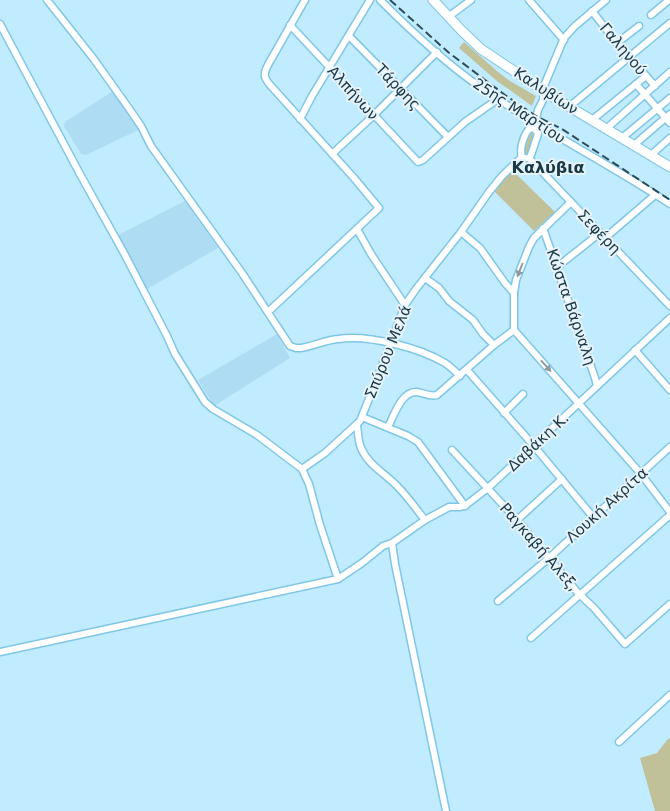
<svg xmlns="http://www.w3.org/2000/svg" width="670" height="811" font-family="'DejaVu Sans',sans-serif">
<rect width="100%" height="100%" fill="#c1ebff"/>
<g fill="#aedcf2">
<polygon points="113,91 140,129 86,155 81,154 64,126 65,122"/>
<polygon points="185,201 218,248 147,289 118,235"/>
<polygon points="277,334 290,358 214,406 198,380"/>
</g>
<g fill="#c0c199">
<polygon points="464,42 498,72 510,81 536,96 532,106 497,81 459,48"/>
<polygon points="529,130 536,132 527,157 522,154"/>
<polygon points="512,170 555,212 534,231 493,190"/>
<polygon points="670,738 670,811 655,811 640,758 657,753 667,740"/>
</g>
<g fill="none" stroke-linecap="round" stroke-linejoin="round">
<defs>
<g id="minor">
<path d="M 47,0 L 93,58 L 128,107 L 141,126 L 151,146 L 242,273 L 290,346 L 296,348 L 301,348 C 314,346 325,340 338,339 C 368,334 420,348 445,363 C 451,367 455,371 460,376"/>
<path d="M 380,0 C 411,31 444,62 480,87 C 541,130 608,163 670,204"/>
<polyline points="529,0 564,40"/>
<polyline points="592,11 617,43 655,86"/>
<polyline points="651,15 669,0"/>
<polyline points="448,17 471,0"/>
<polyline points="0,24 81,176 125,255 167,336 175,354 205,402 213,409 257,435 302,469 309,484 320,525 338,579"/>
<polyline points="290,25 418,162 423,160 465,122 498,99"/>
<polyline points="349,36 448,137"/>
<polyline points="617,43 639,26"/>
<polyline points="636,84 670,123"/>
<polyline points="569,107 670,23"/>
<polyline points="300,119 312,96 370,0"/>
<polyline points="592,120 646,76"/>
<path d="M 530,128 L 535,129 L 538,134 L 531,155 C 529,159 525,159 522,157 C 519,149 524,134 530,128 Z"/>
<polyline points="534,128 538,110 543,100 544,86 564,38 575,26 606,0"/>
<polyline points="606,129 670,72"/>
<polyline points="622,138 670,98"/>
<polyline points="634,145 670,114"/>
<polyline points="332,154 373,116 437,52"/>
<polyline points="651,155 670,138"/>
<polyline points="529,158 670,306"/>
<polyline points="543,228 595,378 597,386"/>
<polyline points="357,229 371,254 405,305"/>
<polyline points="461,232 480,248 505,283 514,293"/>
<polyline points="605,238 655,195"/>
<polyline points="557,267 600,233"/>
<polyline points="425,278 439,288 449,301 473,320 483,334 494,345"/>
<path d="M 268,312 L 379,208 L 354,178 L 271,86 C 263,77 263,74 269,63 L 305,0"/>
<polyline points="514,330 641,474 670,512"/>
<polyline points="514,330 514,293 516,280 529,247 534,238 571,202"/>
<polyline points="635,350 670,390"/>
<polyline points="467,370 534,446 593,517"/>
<polyline points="504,413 523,394"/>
<polyline points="362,417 408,436 418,442 465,506"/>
<path d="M 357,425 C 358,432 358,440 361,448 C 368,465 386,474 398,487 C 408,497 416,509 425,520"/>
<path d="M 388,427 C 394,416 401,391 417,392 C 424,393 430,397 437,395 L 494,345 L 514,330"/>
<polyline points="452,450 517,520 578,593 594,608 625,644 670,604"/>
<polyline points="302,469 325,453 360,421 375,384 405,305 416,289 461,232 489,192 502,176 522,157"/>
<polyline points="517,520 562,479"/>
<polyline points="392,543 395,564 446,811"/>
<polyline points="498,601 549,558 670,447"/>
<polyline points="531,638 670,515"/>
<polyline points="0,652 338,579 362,563 383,546 392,543 425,520 449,507 460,507 466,505 488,488 670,318"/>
<polyline points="619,742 670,695"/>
</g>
<polyline id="major" points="433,0 462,31 481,49 553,97 670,167"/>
</defs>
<use href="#minor" stroke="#7fc6e7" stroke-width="9"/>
<use href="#major" stroke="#7fc6e7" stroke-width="11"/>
<use href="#minor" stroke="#fff" stroke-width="6"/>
<use href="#major" stroke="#fff" stroke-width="9"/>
<polyline stroke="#2d4c5a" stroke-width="2" stroke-dasharray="8 4" stroke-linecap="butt" points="390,0 448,52 505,95 536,116 562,129 670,200"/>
</g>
<defs><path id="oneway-solid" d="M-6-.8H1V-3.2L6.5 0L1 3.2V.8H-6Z" transform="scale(1.25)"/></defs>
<g fill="#8c9ba2">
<use href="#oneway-solid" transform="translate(520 270) rotate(111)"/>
<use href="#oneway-solid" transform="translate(546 366) rotate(48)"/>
</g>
<g text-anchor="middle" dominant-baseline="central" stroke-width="4" stroke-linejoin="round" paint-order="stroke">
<g font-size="15" fill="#193744" stroke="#e6f3fa">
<text transform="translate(623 49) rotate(50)">Γαληνού</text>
<text transform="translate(398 87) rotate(46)">Τάρφης</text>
<text transform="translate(546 91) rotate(33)">Καλυβίων</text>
<text transform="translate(353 93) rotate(48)">Αλπήνων</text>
<text transform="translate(519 111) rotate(33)">25ης Μαρτίου</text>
<text transform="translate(599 232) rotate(46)">Σεφέρη</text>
<text transform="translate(571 307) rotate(71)">Κώστα Βάρναλη</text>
<text transform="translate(388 352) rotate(-68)">Σπύρου Μελά</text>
<text transform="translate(538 442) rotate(-43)">Δαβάκη Κ.</text>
<text transform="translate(607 505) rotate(-42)">Λουκή Ακρίτα</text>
<text transform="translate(539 547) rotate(49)">Ραγκαβή Αλεξ,</text>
</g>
<g font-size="16" font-weight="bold" fill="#193744" stroke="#e6f3fa">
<text x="548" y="167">Καλύβια</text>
</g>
</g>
</svg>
